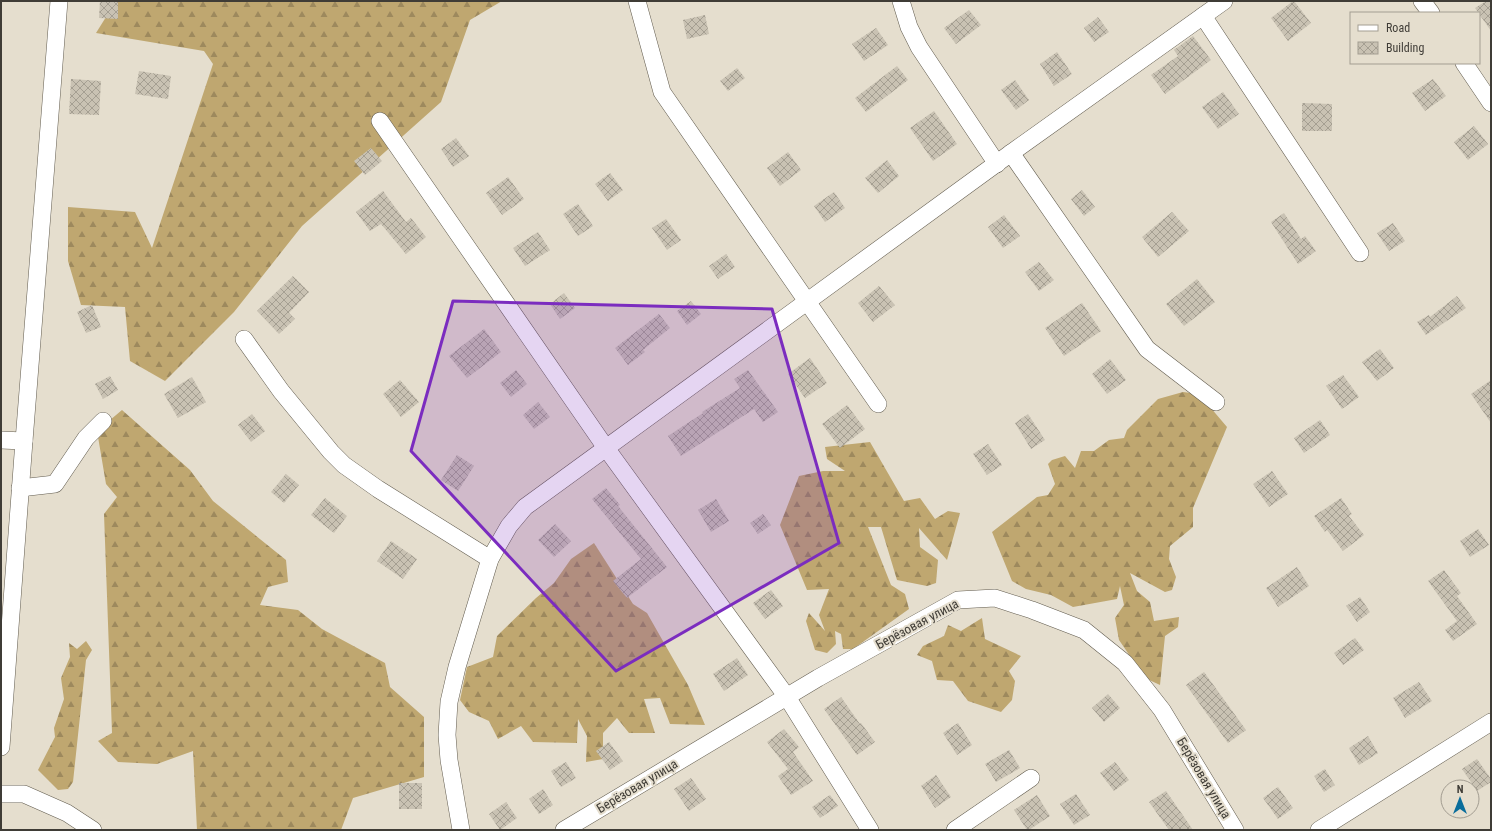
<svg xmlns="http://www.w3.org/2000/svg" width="1492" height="831" font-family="'Roboto Condensed',sans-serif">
<defs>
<pattern id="forest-firs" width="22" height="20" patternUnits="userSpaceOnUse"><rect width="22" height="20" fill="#bfa770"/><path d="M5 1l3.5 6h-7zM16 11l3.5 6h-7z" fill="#9d895d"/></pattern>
<pattern id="building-cross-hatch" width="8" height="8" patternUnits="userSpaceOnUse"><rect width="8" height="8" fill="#c9c2b3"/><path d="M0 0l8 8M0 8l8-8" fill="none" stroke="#a59f92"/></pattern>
</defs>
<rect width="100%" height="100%" fill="#e5dece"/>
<g fill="url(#forest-firs)">
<polygon points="116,1 502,1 470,20 441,102 302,226 234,312 165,381 130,361 125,307 81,305 68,261 68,207 135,212 152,248 213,64 204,51 96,33"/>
<polygon points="1183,392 1199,394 1227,427 1193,508 1193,527 1170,546 1169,559 1176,577 1172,590 1165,592 1130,573 1137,591 1150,602 1154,621 1179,617 1178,627 1165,636 1160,685 1145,678 1119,640 1115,618 1124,605 1120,586 1117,599 1073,607 1051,595 1026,589 1012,581 992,532 1037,497 1048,495 1055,484 1048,464 1052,460 1065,456 1075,468 1081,451 1094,451 1109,440 1124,438 1127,430 1158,399"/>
<polygon points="122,410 190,470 213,501 286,560 288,582 268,587 260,605 298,610 322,629 385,663 390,687 424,717 424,777 353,798 341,830 197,830 193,751 157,764 118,762 98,741 112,733 104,514 117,497 106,484 97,431"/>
<polygon points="870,442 904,501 920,498 935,519 948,511 960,513 947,560 919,528 920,547 938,560 936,583 927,586 897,580 881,527 868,527 891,585 905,594 909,609 853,649 843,649 841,634 835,631 836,644 827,653 815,650 806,621 809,613 825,631 819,615 829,589 807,590 780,525 799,476 823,471 845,471 827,459 825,447"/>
<polygon points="594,543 633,604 647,613 688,685 705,725 670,724 660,698 644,699 655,733 629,733 617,718 603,733 603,759 586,762 587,736 578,719 577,743 533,742 521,726 498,739 489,721 469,712 460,700 467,667 493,657 497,636 536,598 554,583 571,559"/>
<polygon points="982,618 985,639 1021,656 1009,671 1015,681 1012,700 1001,712 968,701 953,681 937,680 932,661 917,655 923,646 944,636 948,625 961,631"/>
<polygon points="86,641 92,650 86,660 73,782 68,789 58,790 38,770 55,737 54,728 64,699 61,678 70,657 69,643 77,649"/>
</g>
<g fill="url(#building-cross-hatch)">
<polygon points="100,1 118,1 118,19 99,18"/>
<polygon points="1293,1 1294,1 1311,23 1288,41 1271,18"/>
<polygon points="1486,1 1491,1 1491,31 1475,8"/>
<polygon points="969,10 981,25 956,44 944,28"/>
<polygon points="705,15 709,34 687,39 683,20"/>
<polygon points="1098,17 1109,32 1094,42 1084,28"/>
<polygon points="876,28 888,45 864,61 852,44"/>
<polygon points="1193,36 1211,60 1165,94 1151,75 1178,56 1174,50"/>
<polygon points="1057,52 1072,74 1054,86 1040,64"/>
<polygon points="897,66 908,80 866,112 855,98"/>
<polygon points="737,68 745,78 728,91 720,81"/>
<polygon points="139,71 171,76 168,99 135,94"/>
<polygon points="71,79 101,81 99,115 69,114"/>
<polygon points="1433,79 1446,96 1425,111 1412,93"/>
<polygon points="1015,80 1029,100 1016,110 1001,90"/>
<polygon points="1223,92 1239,114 1218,129 1202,107"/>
<polygon points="1302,103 1332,104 1332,131 1302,131"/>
<polygon points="934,111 957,144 933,161 910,128"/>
<polygon points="1474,126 1488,144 1468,160 1454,142"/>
<polygon points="456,138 469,156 453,167 441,149"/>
<polygon points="371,148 382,161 365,175 354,161"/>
<polygon points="788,152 801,170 780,186 767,168"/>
<polygon points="887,160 899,176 878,193 865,178"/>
<polygon points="610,173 623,190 608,201 595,184"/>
<polygon points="508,177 524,199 502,215 486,193"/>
<polygon points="1082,190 1095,207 1084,216 1071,199"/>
<polygon points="383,191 406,222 411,218 426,237 406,254 381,224 370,231 356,212"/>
<polygon points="834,192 845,208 825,222 814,206"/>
<polygon points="578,204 593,226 578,236 563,214"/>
<polygon points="1172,212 1189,231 1158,257 1142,237"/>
<polygon points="1284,213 1301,239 1305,236 1316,251 1298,264 1271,222"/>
<polygon points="1004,215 1020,236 1003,248 988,227"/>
<polygon points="666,219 681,240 667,250 652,228"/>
<polygon points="1393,223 1405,241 1389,251 1377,233"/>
<polygon points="538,232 550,250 525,266 513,248"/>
<polygon points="726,254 735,267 718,279 709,266"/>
<polygon points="1039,262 1054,280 1039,291 1025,272"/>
<polygon points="293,276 309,292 289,313 295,319 279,334 257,311"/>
<polygon points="1197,279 1215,302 1184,326 1166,304"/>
<polygon points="879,286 895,305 873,322 858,303"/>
<polygon points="564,293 575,308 560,319 550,304"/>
<polygon points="1457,296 1466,308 1426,335 1417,322 1429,315 1430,317"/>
<polygon points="691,301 701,314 687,325 677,311"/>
<polygon points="1082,303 1101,331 1064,356 1045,328"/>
<polygon points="92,305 101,327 86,333 77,312"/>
<polygon points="659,314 670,328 643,350 645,352 628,365 615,348"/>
<polygon points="484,329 501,352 467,378 449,356"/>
<polygon points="1380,349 1394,368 1377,381 1362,362"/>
<polygon points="810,358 827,383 805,398 788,374"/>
<polygon points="1110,359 1126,380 1107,394 1092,374"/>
<polygon points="516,370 527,384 511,397 500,383"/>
<polygon points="748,370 778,412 763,422 754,409 681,456 668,436 703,413 702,412 740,388 734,379"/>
<polygon points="1343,375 1359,397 1342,409 1326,386"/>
<polygon points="110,376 118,390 103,399 95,384"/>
<polygon points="192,377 206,402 178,418 164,394"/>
<polygon points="400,380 419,402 401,417 383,394"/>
<polygon points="1491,380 1491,423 1471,394"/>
<polygon points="538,402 550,417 534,429 523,415"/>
<polygon points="847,405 865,429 840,448 822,424"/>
<polygon points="252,414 265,431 251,442 238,425"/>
<polygon points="1028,414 1045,440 1031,449 1015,423"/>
<polygon points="1320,420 1330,435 1304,453 1294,438"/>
<polygon points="988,444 1002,465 987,475 973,454"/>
<polygon points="457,455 474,466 458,491 441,480"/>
<polygon points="1272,471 1288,494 1269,507 1253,484"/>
<polygon points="286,474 299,485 284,503 271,492"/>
<polygon points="606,488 620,505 618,506 667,567 627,598 613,581 641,559 592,499"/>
<polygon points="325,498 347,516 334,533 311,515"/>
<polygon points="1341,498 1352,514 1349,516 1364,535 1343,551 1327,530 1325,532 1314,516"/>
<polygon points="716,499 729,521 711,532 698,510"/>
<polygon points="763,514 771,525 758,534 750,523"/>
<polygon points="555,524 571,541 554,557 538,540"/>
<polygon points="1478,529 1489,545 1470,557 1460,541"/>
<polygon points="391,541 417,559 403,579 377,561"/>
<polygon points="1297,567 1309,586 1278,607 1266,588"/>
<polygon points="1444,570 1461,593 1457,596 1477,624 1453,641 1445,630 1457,621 1428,581"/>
<polygon points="771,590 783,606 765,619 753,603"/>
<polygon points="1360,597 1370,612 1357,622 1346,606"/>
<polygon points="1355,638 1364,650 1343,665 1334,653"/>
<polygon points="737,658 748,675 724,691 713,674"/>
<polygon points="1204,672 1246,730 1228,743 1186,685"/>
<polygon points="1419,682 1432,701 1405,718 1393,698"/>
<polygon points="1108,694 1120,708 1104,722 1092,708"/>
<polygon points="841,697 860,724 861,723 875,742 857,755 824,709"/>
<polygon points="958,723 972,745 957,755 943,733"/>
<polygon points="784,729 799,747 793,752 813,781 791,795 778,776 788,769 767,742"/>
<polygon points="1368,736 1378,753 1359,765 1349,748"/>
<polygon points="609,742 623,761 610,770 596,751"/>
<polygon points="1009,750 1020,768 996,782 985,764"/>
<polygon points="1477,759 1491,779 1491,782 1477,791 1462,769"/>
<polygon points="566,762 576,778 561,787 551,771"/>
<polygon points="1115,762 1129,780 1114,791 1100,773"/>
<polygon points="1325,769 1335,785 1324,792 1314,776"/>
<polygon points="936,775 951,797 935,808 921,786"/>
<polygon points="691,778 706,799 689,811 674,789"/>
<rect x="399" y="783" width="23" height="26"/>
<polygon points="1278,787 1293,808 1278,819 1263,798"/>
<polygon points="543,789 553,805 539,814 529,799"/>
<polygon points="1166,791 1193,830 1169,830 1149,802"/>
<polygon points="1076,794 1090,815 1074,825 1060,804"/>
<polygon points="830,795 838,806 820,818 812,807"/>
<polygon points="1037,795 1050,816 1029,830 1027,830 1014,810"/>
<polygon points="506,802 517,818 500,830 489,814"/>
</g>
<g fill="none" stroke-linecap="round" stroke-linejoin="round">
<defs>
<g id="minor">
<polyline points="637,1 662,92 878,404"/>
<polyline points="901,1 909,27 919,47 997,164"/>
<polyline points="1422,1 1431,13"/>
<polyline points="1203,16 1360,253"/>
<polyline points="1464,63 1491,103"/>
<polyline points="380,121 606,448 787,697 870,830"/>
<polyline points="1011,153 1147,349 1216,402"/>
<polyline points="244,339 281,391 331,452 344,465 378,489 490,559"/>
<polyline points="1,440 24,441"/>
<polyline points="20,488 55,484 86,438 103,421"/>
<polyline points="1,747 24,441 59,1"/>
<polyline points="1,794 24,794 67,813 93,830"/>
<polyline points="461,830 449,760 447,735 449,702 457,667 490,559 509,526 525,507 1011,153 1224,1"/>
<polyline points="564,830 818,678 958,600 995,598 1032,610 1084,630 1125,663 1162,710 1235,830"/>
<polyline points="955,830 1031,778"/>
<polyline points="1319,830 1491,722"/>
</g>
</defs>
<use href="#minor" stroke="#625c4f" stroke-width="18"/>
<use href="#minor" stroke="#fff" stroke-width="17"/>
</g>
<path fill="#7b2cbf" fill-opacity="0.2" stroke="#7b2cbf" stroke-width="3" stroke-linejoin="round" d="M 453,301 L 772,309 L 839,543 L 616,671 L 411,451 Z"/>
<g text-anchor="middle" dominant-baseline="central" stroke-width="4" stroke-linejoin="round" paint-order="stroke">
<g font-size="13" fill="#3f3c36" stroke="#e5dece">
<text transform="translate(917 624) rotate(-28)">Берёзовая улица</text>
<text transform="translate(1204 778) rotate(59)">Берёзовая улица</text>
<text transform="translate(637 786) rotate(-31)">Берёзовая улица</text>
</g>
</g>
<rect width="1492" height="831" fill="none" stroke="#3f3c36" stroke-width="4"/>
<rect x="1350" y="12" width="130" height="52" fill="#e5dece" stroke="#a39d91"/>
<rect x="1358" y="25" width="20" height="6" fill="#ffffff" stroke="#a39d91"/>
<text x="1386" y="32" font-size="12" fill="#3f3c36">Road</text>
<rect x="1358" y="42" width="20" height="12" fill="url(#building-cross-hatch)" stroke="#a39d91"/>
<text x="1386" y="52" font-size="12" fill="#3f3c36">Building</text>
<g transform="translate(1460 799)"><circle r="19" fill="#e5dece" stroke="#a39d91"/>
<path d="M0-3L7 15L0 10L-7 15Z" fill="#0a6d9b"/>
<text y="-6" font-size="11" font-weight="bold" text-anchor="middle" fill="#3f3c36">N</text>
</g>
</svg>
